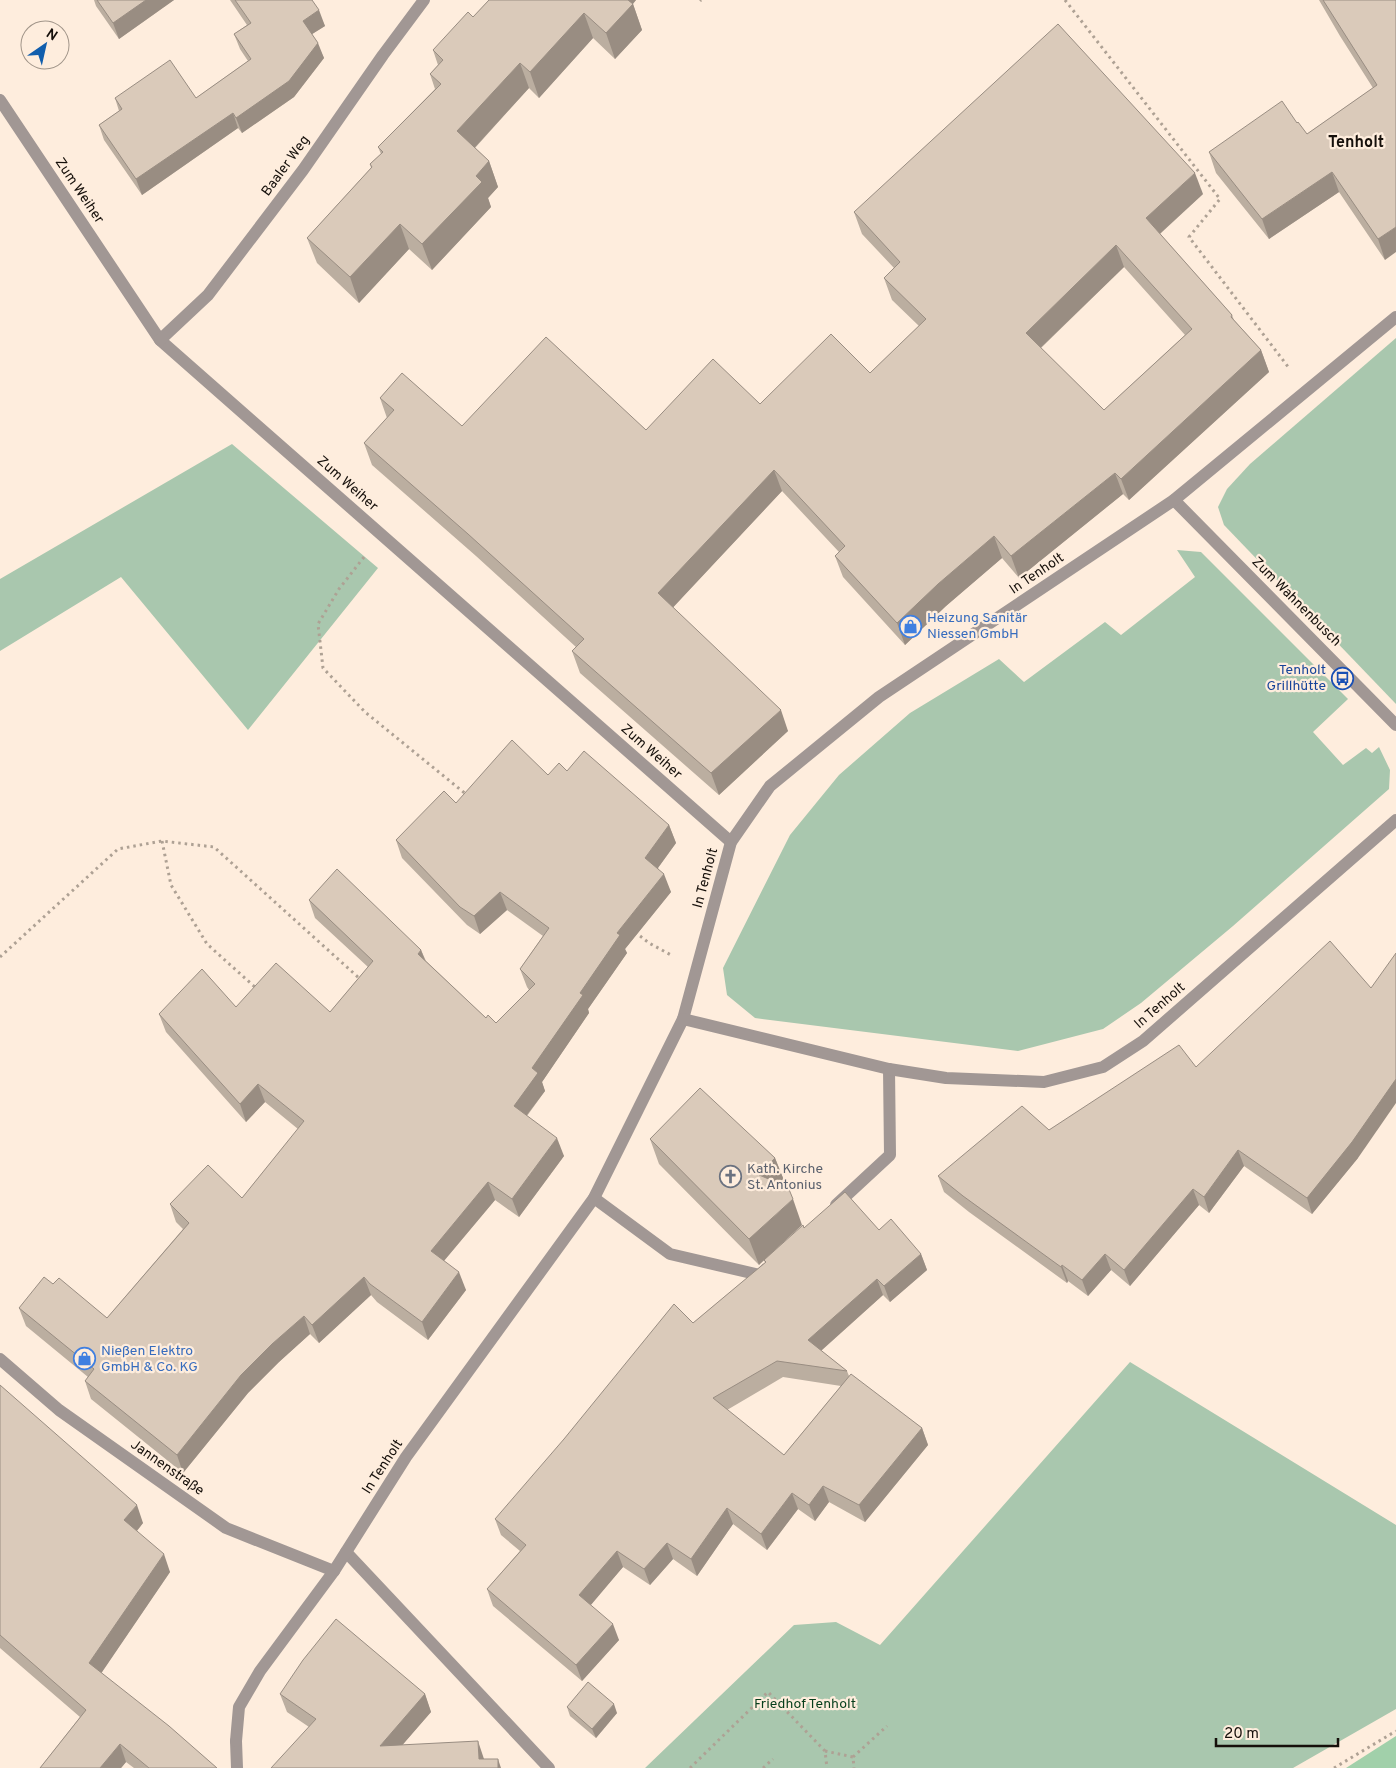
<svg xmlns="http://www.w3.org/2000/svg" width="1396" height="1768" font-family="Overpass,sans-serif">
<rect width="100%" height="100%" fill="#feeddd"/>
<g fill="#a9c7ae">
<polygon points="1396,338 1396,704 1224,525 1218,507 1227,489 1250,464"/>
<polygon points="232,444 378,568 248,730 121,577 0,651 0,579"/>
<polygon points="1177,550 1201,552 1348,699 1313,732 1343,765 1366,748 1372,753 1379,747 1390,770 1389,789 1233,926 1141,1003 1103,1029 1018,1051 755,1018 727,995 723,968 790,835 839,775 910,713 999,659 1024,682 1105,622 1121,635 1195,577"/>
<polygon points="1130,1362 1396,1525 1396,1709 1293,1768 645,1768 794,1625 836,1622 880,1645"/>
</g>
<polygon fill="#a1d0aa" points="1396,1736 1396,1768 1346,1768"/>
<g fill="none" stroke-linecap="round" stroke-linejoin="round">
<g stroke="#aea194" stroke-width="3" stroke-dasharray="2.5 4" stroke-linecap="butt">
<polyline points="1065,0 1220,199 1189,237 1289,368"/>
<polyline points="700,1 701,0"/>
<polyline points="364,557 339,589 318,624 323,668 365,712 467,795"/>
<polyline points="162,841 171,885 207,944 256,988"/>
<polyline points="635,932 649,943 671,955"/>
<polyline points="0,957 118,849 162,841 214,847 359,978"/>
<polyline points="825,1751 853,1757 854,1768"/>
<polyline points="853,1757 887,1726"/>
<polyline points="690,1768 768,1692 825,1751 827,1768"/>
<polyline points="763,1768 773,1759"/>
<polyline points="1334,1768 1396,1731"/>
</g>
<g stroke="#a19794" stroke-width="12">
<polyline points="594,1198 670,1254 760,1275 766,1269"/>
<polyline points="836,1205 890,1155 889,1069"/>
<polyline points="346,1552 549,1768"/>
<polyline points="236,1741 237,1768"/>
</g>
<g stroke="#a19794" stroke-width="12">
<polyline points="0,100 160,340 731,842"/>
<polyline points="160,340 208,295 303,170 383,55 424,0"/>
<polyline points="1174,500 1396,725"/>
<polyline points="683,1019 731,842 770,786 879,697 1174,500 1396,317"/>
<polyline points="0,1359 59,1410 226,1528 334,1571"/>
<polyline points="236,1741 239,1707 260,1671 334,1571 406,1457 594,1198 683,1019 889,1069 946,1078 1044,1082 1103,1067 1143,1041 1396,820"/>
</g>
</g>
<g fill="#bbaea0" fill-rule="evenodd">
<polygon points="94,0 174,0 119,39 96,6"/>
<polygon points="230,0 312,0 325,26 312,34 324,58 294,97 242,133 238,128 142,195 104,140 99,125 119,111 115,98 196,98 248,61 240,49 234,34 247,25"/>
<polygon points="489,0 636,0 633,4 642,30 615,59 593,38 539,98 529,88 475,148 489,161 498,187 488,198 491,207 432,270 409,249 359,303 317,263 307,238 371,168 370,164 381,154 378,147 435,89 430,74 438,65 433,50 473,17"/>
<polygon points="1319,0 1396,0 1385,260 1339,192 1269,239 1216,173 1209,152 1297,123 1307,134 1373,88 1340,36"/>
<path d="M 1203,194 L 1160,234 L 1232,315 L 1234,320 L 1261,350 L 1269,372 L 1129,500 L 1123,494 L 1019,578 L 1002,558 L 946,606 L 905,645 L 843,577 L 835,556 L 839,552 L 782,491 L 673,607 L 788,731 L 719,795 L 580,673 L 572,651 L 576,647 L 476,556 L 372,465 L 364,443 L 387,418 L 380,398 L 462,426 L 646,430 L 760,404 L 870,373 L 919,326 L 892,300 L 884,278 L 894,268 L 862,234 L 854,212 ZM 1124,267 L 1185,335 L 1104,410 L 1041,348 Z"/>
<polygon points="567,771 669,825 676,843 658,868 671,892 625,949 627,953 588,1009 589,1013 542,1082 545,1091 527,1116 564,1156 519,1217 495,1200 444,1261 466,1290 428,1340 377,1302 371,1295 319,1343 310,1334 279,1362 248,1393 183,1473 91,1399 85,1381 88,1377 26,1326 19,1308 53,1284 107,1318 183,1229 176,1222 170,1204 242,1198 298,1129 265,1102 246,1122 166,1032 159,1014 236,1007 330,1012 368,967 315,918 309,900 421,950 426,961 486,1018 496,1023 529,990 527,987 520,969 543,936 507,910 480,934 467,925 402,858 396,840 456,803 548,775"/>
<polygon points="1196,1067 1358,1158 1312,1214 1244,1166 1209,1213 1199,1205 1130,1286 1111,1270 1088,1296 1068,1281 1067,1283 969,1212 944,1192 938,1176 1049,1130"/>
<polygon points="650,1139 775,1158 785,1183 784,1185 759,1265 659,1164"/>
<path d="M 804,1228 L 879,1230 L 921,1254 L 927,1270 L 890,1302 L 883,1295 L 821,1351 L 847,1371 L 849,1376 L 922,1428 L 928,1445 L 865,1522 L 829,1502 L 815,1521 L 798,1509 L 767,1550 L 733,1524 L 697,1576 L 673,1559 L 650,1585 L 623,1567 L 590,1605 L 619,1640 L 582,1681 L 493,1606 L 487,1589 L 520,1551 L 501,1535 L 495,1519 L 693,1323 L 765,1263 L 764,1260 ZM 783,1377 L 841,1386 L 784,1455 L 727,1410 Z"/>
<polygon points="0,1385 143,1523 137,1531 170,1572 101,1673 217,1768 134,1768 126,1762 121,1768 40,1768 80,1717 0,1648"/>
<polygon points="280,1694 425,1694 431,1712 402,1745 484,1759 501,1768 309,1727 287,1712"/>
<polygon points="567,1707 617,1713 596,1738 570,1716"/>
</g>
<g fill="#998d82">
<polygon points="146,0 174,0 119,39 113,23"/>
<polygon points="620,0 636,0 631,6 633,4 642,30 615,59 606,33"/>
<polygon points="319,10 325,26 309,36 303,21"/>
<polygon points="584,13 593,38 539,98 530,72"/>
<polygon points="318,43 324,58 294,97 242,133 236,118"/>
<polygon points="520,63 529,88 467,156 457,131"/>
<polygon points="233,113 238,128 142,195 136,179"/>
<polygon points="489,161 498,187 488,198 491,207 432,270 422,244 476,176"/>
<polygon points="1332,172 1339,192 1269,239 1262,219"/>
<polygon points="1195,173 1203,194 1154,239 1146,218"/>
<polygon points="400,224 409,249 359,303 350,277"/>
<polygon points="1396,227 1396,252 1385,260 1378,239"/>
<polygon points="1116,245 1124,267 1033,355 1026,333"/>
<polygon points="1261,350 1269,372 1129,500 1121,479"/>
<polygon points="774,470 782,491 666,615 658,593"/>
<polygon points="1115,473 1123,494 1019,578 1011,556"/>
<polygon points="994,536 1002,558 946,606 905,645 897,623 938,584"/>
<polygon points="781,710 788,731 719,795 711,773"/>
<polygon points="669,825 676,843 652,876 645,858"/>
<polygon points="664,874 671,892 625,949 627,953 588,1009 589,1013 542,1082 545,1091 520,1124 514,1106 532,1068 617,933"/>
<polygon points="500,892 507,910 480,934 474,916"/>
<polygon points="421,950 428,968 418,954"/>
<polygon points="1396,1079 1396,1103 1358,1158 1312,1214 1307,1198"/>
<polygon points="258,1084 265,1102 246,1122 240,1104"/>
<polygon points="557,1138 564,1156 519,1217 512,1199"/>
<polygon points="1238,1150 1244,1166 1209,1213 1204,1197"/>
<polygon points="775,1158 785,1183 768,1201 759,1175"/>
<polygon points="488,1182 495,1200 437,1269 431,1251"/>
<polygon points="1193,1189 1199,1205 1130,1286 1124,1270"/>
<polygon points="793,1199 802,1225 759,1265 749,1239"/>
<polygon points="921,1254 927,1270 890,1302 884,1286"/>
<polygon points="1105,1254 1111,1270 1088,1296 1082,1280"/>
<polygon points="1062,1265 1068,1281 1067,1283 1061,1267"/>
<polygon points="459,1272 466,1290 428,1340 422,1322"/>
<polygon points="364,1277 371,1295 319,1343 312,1325"/>
<polygon points="877,1279 883,1295 814,1357 808,1340"/>
<polygon points="304,1316 310,1334 279,1362 248,1393 183,1473 177,1455 241,1375 272,1344"/>
<polygon points="922,1428 928,1445 865,1522 859,1505"/>
<polygon points="823,1486 829,1502 815,1521 809,1505"/>
<polygon points="792,1493 798,1509 767,1550 761,1534"/>
<polygon points="137,1505 143,1523 131,1538 124,1520"/>
<polygon points="727,1508 733,1524 697,1576 691,1559"/>
<polygon points="667,1543 673,1559 650,1585 644,1569"/>
<polygon points="617,1551 623,1567 585,1612 579,1595"/>
<polygon points="164,1554 170,1572 96,1681 89,1663"/>
<polygon points="613,1624 619,1640 582,1681 576,1665"/>
<polygon points="425,1694 431,1712 386,1764 380,1746"/>
<polygon points="614,1704 617,1713 596,1738 592,1729"/>
<polygon points="478,1741 484,1759 479,1759"/>
<polygon points="120,1744 126,1762 121,1768 100,1768"/>
<polygon points="498,1759 501,1768 498,1768"/>
</g>
<g fill="#dacaba" stroke="#998d82" fill-rule="evenodd">
<polygon points="97,0 146,0 113,23"/>
<polygon points="235,0 312,0 319,10 303,21 318,43 289,81 236,118 233,113 136,179 99,125 122,109 115,98 170,60 196,98 251,59 234,34 251,23"/>
<polygon points="489,0 628,0 633,4 606,33 584,13 530,72 520,63 457,131 489,161 476,176 482,182 422,244 400,224 350,277 307,238 372,167 370,164 383,152 378,147 441,84 430,74 443,60 433,50 468,12 473,17"/>
<polygon points="1323,0 1396,0 1396,227 1378,239 1332,172 1262,219 1209,152 1282,101 1297,123 1298,122 1307,134 1377,85"/>
<path d="M 1058,24 L 1195,173 L 1146,218 L 1232,315 L 1231,317 L 1261,350 L 1121,479 L 1115,473 L 1011,556 L 994,536 L 938,584 L 897,623 L 835,556 L 845,546 L 774,470 L 658,593 L 781,710 L 711,773 L 572,651 L 584,639 L 468,534 L 364,443 L 394,410 L 380,398 L 402,373 L 462,426 L 546,337 L 646,430 L 713,359 L 760,404 L 831,334 L 870,373 L 926,319 L 884,278 L 900,262 L 854,212 ZM 1116,245 L 1192,329 L 1104,410 L 1026,333 Z"/>
<polygon points="512,740 548,775 559,763 567,771 584,751 669,825 645,858 664,874 617,933 620,935 580,993 583,995 532,1068 538,1073 514,1106 557,1138 512,1199 488,1182 431,1251 459,1272 422,1322 370,1284 364,1277 312,1325 304,1316 272,1344 241,1375 177,1455 85,1381 94,1369 19,1308 44,1277 53,1284 59,1278 107,1318 189,1223 170,1204 208,1165 242,1198 304,1121 258,1084 240,1104 159,1014 202,969 236,1007 276,963 330,1012 373,961 309,900 337,869 421,950 418,954 486,1018 488,1015 496,1023 535,984 520,969 549,928 500,892 474,916 460,907 396,840 444,791 456,803"/>
<polygon points="1330,941 1371,988 1396,953 1396,1079 1352,1142 1307,1198 1238,1150 1204,1197 1193,1189 1124,1270 1105,1254 1082,1280 1062,1265 1061,1267 963,1196 938,1176 1022,1106 1049,1130 1179,1045 1196,1067"/>
<polygon points="700,1088 775,1158 759,1175 788,1187 793,1199 749,1239 650,1139"/>
<polygon points="845,1192 879,1230 891,1219 921,1254 884,1286 877,1279 808,1340 847,1371 777,1361 713,1398 784,1455 851,1374 922,1428 859,1505 823,1486 809,1505 792,1493 761,1534 727,1508 691,1559 667,1543 644,1569 617,1551 579,1595 613,1624 576,1665 487,1589 526,1545 495,1519 564,1439 674,1304 693,1323 766,1262 764,1260 803,1225 804,1228"/>
<polygon points="0,1385 137,1505 124,1520 164,1554 89,1663 169,1726 217,1768 149,1768 120,1744 100,1768 40,1768 86,1710 0,1635"/>
<polygon points="336,1619 425,1694 380,1746 478,1741 479,1759 498,1759 498,1768 271,1768 316,1719 280,1694 303,1660"/>
<polygon points="588,1682 614,1704 592,1729 567,1707"/>
</g>
<defs>
<symbol id="shop-ring" viewBox="-11 -11 22 22"><circle r="9.5" fill="#feeddd" stroke="#3f7fe0" stroke-width="1.5"/><path d="M-5-2.5h2.3a2.7 3.5 0 0 1 5.4 0H5L5.5 6h-11ZM-1.5-2.5h3a1.5 2.3 0 0 0-3 0Z" fill="#3f7fe0"/></symbol>
<symbol id="bus-ring" viewBox="-11 -11 22 22"><circle r="9.5" fill="#feeddd" stroke="#1a4fb4" stroke-width="1.5"/><path d="M-5-6H5V4H4V6H2V4H-2V6H-4V4H-5ZM-3.5-4V0h7V-4ZM-3.5 1.2v1.5H-2V1.2ZM2 1.2v1.5H3.5V1.2Z" fill="#1a4fb4"/></symbol>
<symbol id="church-ring" viewBox="-11 -11 22 22"><circle r="9.5" fill="#feeddd" stroke="#6b7280" stroke-width="1.5"/><path d="M-1.2-6h2.4v3.5h3.3v2.4h-3.3V6h-2.4V-.1h-3.3v-2.4h3.3Z" fill="#6b7280"/></symbol>
</defs>
<g fill-rule="evenodd">
<use href="#shop-ring" x="898" y="614" width="25" height="25"/>
<use href="#bus-ring" x="1330" y="666" width="25" height="25"/>
<use href="#church-ring" x="718" y="1164" width="25" height="25"/>
<use href="#shop-ring" x="72" y="1346" width="25" height="25"/>
</g>
<g text-anchor="middle" dominant-baseline="central" stroke-width="4.5" stroke-linejoin="round" paint-order="stroke">
<g font-size="14" fill="#16100b" stroke="#feeddd">
<text transform="translate(286 166) rotate(-54)">Baaler Weg</text>
<text transform="translate(79 191) rotate(56)">Zum Weiher</text>
<text transform="translate(347 484) rotate(41)">Zum Weiher</text>
<text transform="translate(1037 574) rotate(-34)">In Tenholt</text>
<text transform="translate(1296 602) rotate(45)">Zum Wahnenbusch</text>
<text transform="translate(651 752) rotate(41)">Zum Weiher</text>
<text transform="translate(706 878) rotate(-75)">In Tenholt</text>
<text transform="translate(1160 1006) rotate(-41)">In Tenholt</text>
<text transform="translate(383 1467) rotate(-57)">In Tenholt</text>
<text transform="translate(167 1468) rotate(35)">Jannenstraße</text>
</g>
<g font-size="14" fill="#366cbe" stroke="#feeddd" text-anchor="start">
<text x="927" y="618">Heizung Sanitär<tspan x="927" dy="16">Niessen GmbH</tspan></text>
<text x="101" y="1351">Nießen Elektro<tspan x="101" dy="16">GmbH &amp; Co. KG</tspan></text>
</g>
<g font-size="14" fill="#164399" stroke="#feeddd" text-anchor="end">
<text x="1326" y="670">Tenholt<tspan x="1326" dy="16">Grillhütte</tspan></text>
</g>
<g font-size="14" fill="#5b616d" stroke="#feeddd" text-anchor="start">
<text x="747" y="1169">Kath. Kirche<tspan x="747" dy="16">St. Antonius</tspan></text>
</g>
<g font-size="14" fill="#063e1b" stroke="#feeddd">
<text x="805" y="1704">Friedhof Tenholt</text>
</g>
<g font-size="16" font-weight="bold" fill="#16100b" stroke="#feeddd">
<text x="1356" y="143">Tenholt</text>
</g>
</g>
<g transform="translate(45 45) rotate(34)"><circle r="24" fill="#feeddd" stroke="#a19589"/>
<path d="M0-4L9 19L0 12L-9 19Z" fill="#115ead"/>
<text y="-8" font-size="14" font-weight="bold" text-anchor="middle" fill="#16100b">N</text>
</g>
<path d="M1216 1738v8h122v-8" fill="none" stroke="#16100b" stroke-width="2.5"/>
<text x="1224" y="1738" font-size="15" fill="#16100b" stroke="#feeddd" stroke-width="4" paint-order="stroke">20 m</text>
</svg>
